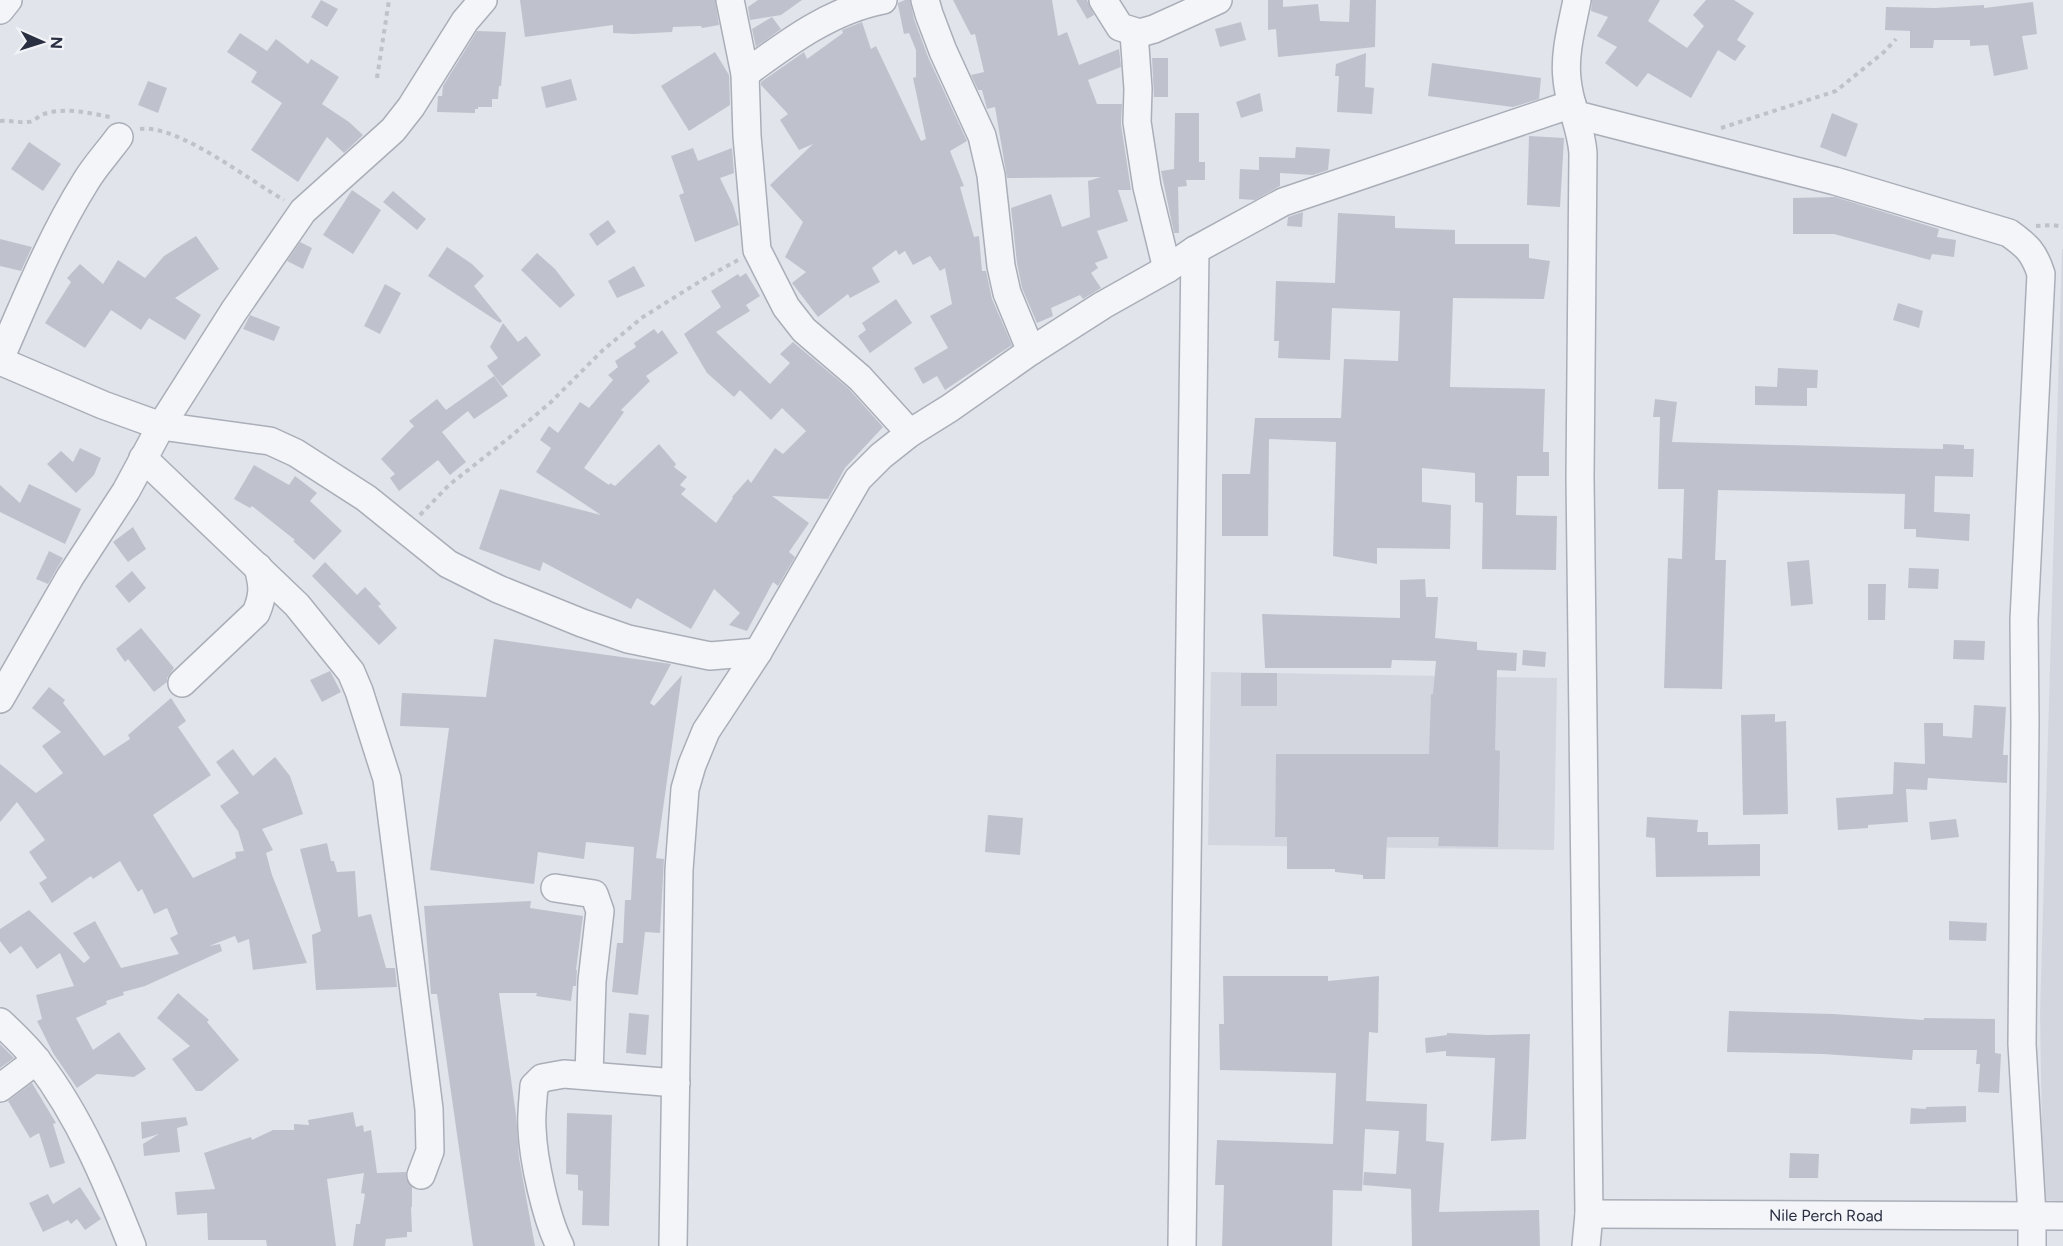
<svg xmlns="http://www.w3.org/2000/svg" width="2063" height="1246" font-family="Figtree,sans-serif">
<rect width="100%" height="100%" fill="#e1e4ea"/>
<g fill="#d4d6df">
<polygon points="2062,249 2063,249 2063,1201 2043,1200 2040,1014"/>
<polygon points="1211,672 1557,678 1554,850 1208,845"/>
</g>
<g fill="#bfc2cd">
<polygon points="321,0 338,9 327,27 311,17"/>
<polygon points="520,0 715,0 719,25 702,28 701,26 673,27 672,32 633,34 613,33 613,25 525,37"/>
<polygon points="758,0 802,0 781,15 750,20 748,7"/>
<polygon points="905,0 910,0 914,19 928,57 967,141 950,151 964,186 960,187 974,237 979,236 982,271 986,271 992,299 1012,345 945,390 937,376 923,384 914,368 948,348 930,316 952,304 945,268 940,271 930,256 913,265 905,251 899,255 896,250 872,268 880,282 850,298 848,294 818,317 792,283 806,272 785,257 803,222 770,185 813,144 799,150 780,120 788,114 761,85 761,82 804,52 807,59 843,33 842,30 862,22 871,49 876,46 921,141 926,139 913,78 916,77 916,50 909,33 904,34 898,5 898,3"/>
<polygon points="953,0 1052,0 1058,36 1067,32 1079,65 1119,49 1121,67 1088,80 1097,104 1122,104 1121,124 1131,190 1118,190 1128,221 1097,231 1108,258 1095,263 1098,268 1091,273 1101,288 1083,299 1080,295 1051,308 1053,316 1037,323 1022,288 1017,263 1011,208 1051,194 1062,227 1090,217 1088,181 1101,177 1007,178 995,107 987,109 982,90 978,90 971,75 984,72 975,34 971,35"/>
<polygon points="1076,0 1087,0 1094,15 1087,19"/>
<polygon points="1268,0 1283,0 1283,7 1318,4 1320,21 1349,22 1350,0 1376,0 1375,47 1278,57 1276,29 1268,30"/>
<polygon points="1592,0 1660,0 1648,21 1687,48 1704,26 1693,15 1706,0 1734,0 1754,13 1737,40 1746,46 1735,61 1718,50 1691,98 1648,73 1637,87 1605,63 1617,47 1597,36 1608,17 1591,11"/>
<polygon points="2033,2 2037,34 2022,36 2028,69 1994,76 1988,45 1970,46 1970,40 1934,40 1933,48 1910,48 1910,31 1885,30 1886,7 1935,8 1984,5 1984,8"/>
<polygon points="772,17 781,29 756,47 752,29"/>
<polygon points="1241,22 1246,40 1220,47 1215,29"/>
<polygon points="477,31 506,32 501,86 499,86 498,99 492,99 492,107 478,107 478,109 475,109 475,113 437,112 438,96 442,96 443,86"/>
<polygon points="240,33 267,51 276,39 308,64 311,59 339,77 322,104 349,122 363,135 344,153 327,137 298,182 251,150 282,103 251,82 257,72 227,52"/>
<polygon points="715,52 729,75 730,105 689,131 661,86"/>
<polygon points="1366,53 1365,87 1374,88 1372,114 1337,112 1339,76 1335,76 1336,64"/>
<polygon points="1152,58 1168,58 1168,97 1154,97"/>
<polygon points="1432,63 1541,78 1539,99 1513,107 1428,96"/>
<polygon points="571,79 577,100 546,108 541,87"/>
<polygon points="148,81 167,88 158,113 138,105"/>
<polygon points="1260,93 1263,111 1241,118 1236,102"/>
<polygon points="1175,113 1199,113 1199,162 1205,162 1205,180 1186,180 1187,186 1178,187 1179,233 1174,233 1161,171 1174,169"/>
<polygon points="1832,113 1858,124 1846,157 1820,147"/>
<polygon points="1529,136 1564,138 1560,207 1527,205"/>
<polygon points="29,142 61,164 43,191 11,169"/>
<polygon points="1296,147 1330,149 1328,170 1313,175 1280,173 1280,186 1255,200 1239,199 1240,169 1259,170 1259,157 1295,158"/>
<polygon points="693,148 698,161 732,148 734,173 720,178 733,205 739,225 695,242 679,195 684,193 671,156"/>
<polygon points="352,190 381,210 353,254 323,235"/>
<polygon points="393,191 426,219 417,230 383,202"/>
<polygon points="1835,197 1939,229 1937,237 1956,240 1954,257 1932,254 1930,260 1834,234 1793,234 1793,198"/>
<polygon points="1303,212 1302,227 1287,226 1288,217"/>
<polygon points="1338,213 1395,216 1395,228 1455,230 1455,244 1529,244 1529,258 1550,261 1544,299 1453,298 1450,387 1545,389 1543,452 1549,452 1549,476 1517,476 1516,515 1557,516 1556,570 1482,569 1483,503 1475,502 1475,473 1422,468 1422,502 1451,505 1450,549 1377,548 1377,564 1333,556 1336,442 1269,439 1268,536 1222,536 1222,474 1250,474 1255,418 1341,418 1344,359 1398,361 1400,311 1332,308 1330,360 1278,358 1279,341 1274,341 1276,281 1335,283"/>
<polygon points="608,220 616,232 597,246 589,234"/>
<polygon points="196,236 219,269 175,298 201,315 185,340 149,318 141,330 111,310 85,348 45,323 71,282 67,278 80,264 103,284 118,260 145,278 164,256"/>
<polygon points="0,239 32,247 21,271 0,266"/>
<polygon points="300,242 312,248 303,269 287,261"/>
<polygon points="447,247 472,264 484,276 474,286 502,321 500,323 428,276"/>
<polygon points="537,253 555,269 575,295 560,308 521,270"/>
<polygon points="634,266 645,286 617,298 608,281"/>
<polygon points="746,273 760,296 746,305 750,311 716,332 770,384 790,363 780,354 793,342 849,389 883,427 845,468 828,499 772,496 809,523 789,552 795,557 778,586 773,582 747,631 729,625 740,613 714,589 691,629 637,598 631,609 543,562 540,571 479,549 500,489 601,515 536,472 551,448 540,440 549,426 558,433 580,402 589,408 613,380 608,375 618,367 615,361 636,347 634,343 654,329 658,334 662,330 678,353 646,376 650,381 621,410 624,412 584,468 609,485 610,483 615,486 659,444 676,464 674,467 687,477 680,485 686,489 681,494 716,523 733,498 732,497 748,479 751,483 775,448 783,454 806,431 782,408 771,420 740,390 734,397 707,373 684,334 721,307 711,291 738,274 740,277"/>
<polygon points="385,284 401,293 380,334 364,326"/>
<polygon points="896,299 912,323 870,353 858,336 866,330 862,323"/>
<polygon points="1898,303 1923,311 1919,328 1893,320"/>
<polygon points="250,315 280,327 274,341 243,329"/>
<polygon points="503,323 518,342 526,336 541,355 502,386 487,366 498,358 490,347"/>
<polygon points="1778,368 1818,370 1817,388 1807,388 1807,406 1755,405 1755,386 1777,387"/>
<polygon points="494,376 508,396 474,419 468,411 442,432 466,462 450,475 438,460 399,491 390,478 395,474 381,459 414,426 409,421 437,399 446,410"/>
<polygon points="1655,399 1677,402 1672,442 1895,448 1943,449 1943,444 1964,445 1964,449 1974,449 1973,477 1935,476 1934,512 1970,514 1969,541 1916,537 1916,529 1904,529 1905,494 1718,490 1715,560 1726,560 1722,689 1664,688 1668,558 1682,559 1684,489 1658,489 1660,417 1653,417"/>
<polygon points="80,448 101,458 94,475 76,493 47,464 61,451 73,462"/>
<polygon points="254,465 289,485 295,476 317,493 310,501 342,531 314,560 293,541 295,540 252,506 250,508 234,499"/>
<polygon points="29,484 81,509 65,544 0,512 0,485 20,503"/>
<polygon points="133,527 146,549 128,562 113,542"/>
<polygon points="49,551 63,558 48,584 36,579"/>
<polygon points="1809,560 1813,604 1791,606 1787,562"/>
<polygon points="325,562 357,595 365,587 381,604 378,606 397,628 379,645 312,576"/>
<polygon points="1909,568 1939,569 1938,589 1908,588"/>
<polygon points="132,571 146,588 129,603 115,586"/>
<polygon points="1425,579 1426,597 1438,597 1435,638 1477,642 1477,650 1517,653 1516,671 1497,670 1495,750 1500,751 1498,847 1438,846 1439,837 1387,837 1385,879 1363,879 1363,875 1335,872 1335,869 1287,869 1287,837 1275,837 1276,754 1429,754 1431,694 1433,694 1436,661 1392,660 1391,668 1265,668 1262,614 1400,618 1400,580"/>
<polygon points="1868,584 1886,584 1885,620 1868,620"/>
<polygon points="141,628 174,668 167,678 167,682 154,692 128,659 125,662 116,649"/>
<polygon points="494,639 671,664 650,703 654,706 682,675 656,858 664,859 660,933 645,932 638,995 612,992 617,943 623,943 625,900 631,900 634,847 586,842 584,859 538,852 534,884 430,870 449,728 400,726 402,693 486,697"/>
<polygon points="1954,640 1985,641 1984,660 1953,659"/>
<polygon points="1523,650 1546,652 1545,667 1522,665"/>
<polygon points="330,671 341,692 322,702 310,680"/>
<rect x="1241" y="673" width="36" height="33"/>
<polygon points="49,687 65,700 63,703 104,756 130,739 128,735 171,698 186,721 178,727 211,775 153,815 193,878 236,858 235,852 244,851 238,831 220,806 239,793 216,762 233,749 253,776 275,757 290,776 303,814 262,829 273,850 266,853 272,875 307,963 253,970 249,939 238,943 235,936 209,946 220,944 222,951 145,986 123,992 124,995 106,1001 107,1004 76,1018 93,1050 119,1032 146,1069 134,1077 97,1074 77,1088 53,1053 37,1021 42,1019 36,995 74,986 60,953 37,969 21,946 10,954 0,941 0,929 29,910 84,963 90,958 73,933 95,921 121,968 179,954 170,938 178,934 167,908 154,914 142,889 138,892 120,861 93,879 91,876 52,903 39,883 47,878 29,852 45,840 17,802 0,822 0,764 36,793 63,773 42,746 61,732 32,708"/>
<polygon points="1974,705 2006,707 2003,755 2008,755 2007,783 1928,778 1927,790 1906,789 1908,822 1868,825 1868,828 1838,830 1836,798 1893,794 1894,762 1925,764 1924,723 1943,723 1943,736 1972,738"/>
<polygon points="1775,714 1775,722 1786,721 1788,814 1743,815 1741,715"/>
<polygon points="988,815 1023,818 1020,855 985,852"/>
<polygon points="1647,817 1698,820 1697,832 1708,832 1708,845 1760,844 1760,876 1656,877 1655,838 1646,837"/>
<polygon points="1956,819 1959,837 1931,840 1929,822"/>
<polygon points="327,843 331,861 334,861 337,872 355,871 358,917 371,914 386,968 395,968 397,987 316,990 312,935 321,931 300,849"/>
<polygon points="531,901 530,908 583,916 576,970 577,970 576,986 573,986 571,1001 536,996 537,993 499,993 516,1115 519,1158 535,1246 473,1246 437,994 431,994 424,906"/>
<polygon points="1949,921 1987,923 1986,941 1949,940"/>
<polygon points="1223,976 1328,976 1328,981 1379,976 1378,1033 1369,1032 1366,1101 1427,1104 1426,1141 1444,1143 1439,1212 1539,1210 1540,1246 1412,1246 1411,1189 1363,1185 1364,1172 1396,1174 1399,1131 1365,1129 1362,1191 1333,1190 1332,1246 1222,1246 1224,1185 1215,1185 1217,1140 1333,1144 1336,1073 1220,1070 1219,1024 1224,1024"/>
<polygon points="178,993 209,1020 207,1022 239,1060 202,1091 196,1091 172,1059 190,1046 157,1018"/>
<polygon points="1729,1011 1833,1014 1924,1020 1924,1018 1995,1019 1995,1053 2001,1054 1999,1093 1978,1092 1980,1064 1976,1064 1977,1050 1913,1050 1912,1060 1823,1054 1727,1052"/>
<polygon points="629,1013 649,1015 646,1055 626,1053"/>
<polygon points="1447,1033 1488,1035 1530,1034 1526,1139 1491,1141 1495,1058 1446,1056 1446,1051 1426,1053 1425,1038 1447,1035"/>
<polygon points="0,1044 14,1058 0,1068"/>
<polygon points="32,1083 56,1123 53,1124 65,1163 50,1168 39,1133 30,1138 8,1101"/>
<polygon points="1966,1106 1966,1122 1910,1124 1911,1108 1926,1109 1926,1107"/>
<polygon points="353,1112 356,1127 363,1125 364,1132 371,1130 377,1173 406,1172 406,1178 412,1187 412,1207 411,1207 412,1232 407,1232 407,1237 386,1239 385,1246 353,1246 356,1224 360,1224 365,1194 361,1193 364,1173 327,1179 336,1246 267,1246 266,1240 208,1240 207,1213 177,1215 175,1192 215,1189 204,1153 251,1137 252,1140 273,1130 294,1130 294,1124 309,1125 308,1120"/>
<polygon points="567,1113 612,1115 609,1226 582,1225 583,1191 578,1190 578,1175 566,1174"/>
<polygon points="186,1117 188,1125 177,1128 180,1152 144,1156 143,1144 159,1134 142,1139 141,1122"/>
<polygon points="1790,1153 1819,1154 1818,1178 1789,1178"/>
<polygon points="80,1187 101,1219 85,1230 77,1219 71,1224 68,1220 43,1232 29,1203 48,1194 53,1204"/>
</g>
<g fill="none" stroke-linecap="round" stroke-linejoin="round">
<defs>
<g id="minor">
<polyline points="730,0 745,74 747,136 757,250 786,307 804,330 860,378 910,433"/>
<polyline points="925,0 929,14 943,51 982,136 991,175 1001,266 1007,293 1031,351"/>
<polyline points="1103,0 1120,27 1140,33 1154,29 1218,0"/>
<path d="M 1577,0 C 1572,26 1564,53 1567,79 C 1569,105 1581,126 1583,153 L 1580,477 L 1589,1214 L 1586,1246"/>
<polyline points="0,10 8,0"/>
<polyline points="1134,33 1138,89 1137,122 1147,187 1167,269"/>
<path d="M 745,74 C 787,43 831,10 883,0"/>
<path d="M 1577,115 L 1835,181 L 2009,233 C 2027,246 2034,252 2041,274 L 2024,620 L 2025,723 L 2022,1044 L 2032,1216 L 2032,1246"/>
<path d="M 0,359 C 26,299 51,237 86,181 C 95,166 108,152 119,137"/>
<polyline points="0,361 103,405 161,426 270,441 296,453 366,498 448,564 498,589 582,623 628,639 710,656 758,652"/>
<polyline points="143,458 297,605 351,672 359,691 387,779 429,1109 430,1151 421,1175"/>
<path d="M 182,683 L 256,613 C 264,594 263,586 258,567"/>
<polyline points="0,699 70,577 126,491 161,426 234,311 303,211 393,130 411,107 465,21 483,0"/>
<polyline points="555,888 594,894 600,911 592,981 589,1075"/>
<path d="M 0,1022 C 13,1034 27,1047 38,1062 C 80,1117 107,1182 132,1246"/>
<polyline points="0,1088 37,1060"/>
<path id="s1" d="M 1589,1214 L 2063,1216"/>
<path d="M 560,1246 C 546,1218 533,1160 532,1128 C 531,1115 533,1100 534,1086 L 542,1078 L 564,1074 L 676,1083"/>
<polyline points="673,1246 679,870 685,789 692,765 706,731 758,652 858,479 881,456 910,433 950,408 1031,351 1103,305 1167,269 1195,250 1283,202 1572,104"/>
<polyline points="1182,1246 1195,250"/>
</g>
</defs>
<use href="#minor" stroke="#aaaeb8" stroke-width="30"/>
<g stroke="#bfc2c9" stroke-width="4" stroke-dasharray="4.5 4.5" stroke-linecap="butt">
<polyline points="377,78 389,0"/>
<path d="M 0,121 C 10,120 19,123 28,122 C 34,122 38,116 44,114 C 64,107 90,113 110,117"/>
<polyline points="1721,128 1836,91 1884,52 1896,39"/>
<path d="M 140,129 C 178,124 250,181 284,200"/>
<polyline points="2036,226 2053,225 2063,227"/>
<polyline points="420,515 449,485 510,437 551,402 603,350 643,317 707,277 738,260"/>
</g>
<use href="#minor" stroke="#f4f5f8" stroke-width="27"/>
</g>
<g text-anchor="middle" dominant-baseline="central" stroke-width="4.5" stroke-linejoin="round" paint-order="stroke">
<g font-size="16" fill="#2a2f42" stroke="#f1f3f7">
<text stroke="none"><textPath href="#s1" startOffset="237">Nile Perch Road</textPath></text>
</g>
</g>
<g transform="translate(42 42) rotate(93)" stroke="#f1f3f7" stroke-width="4.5" paint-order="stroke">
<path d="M0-4.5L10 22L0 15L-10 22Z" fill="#2a2f42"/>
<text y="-9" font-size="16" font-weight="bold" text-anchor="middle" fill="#2a2f42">N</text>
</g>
</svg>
